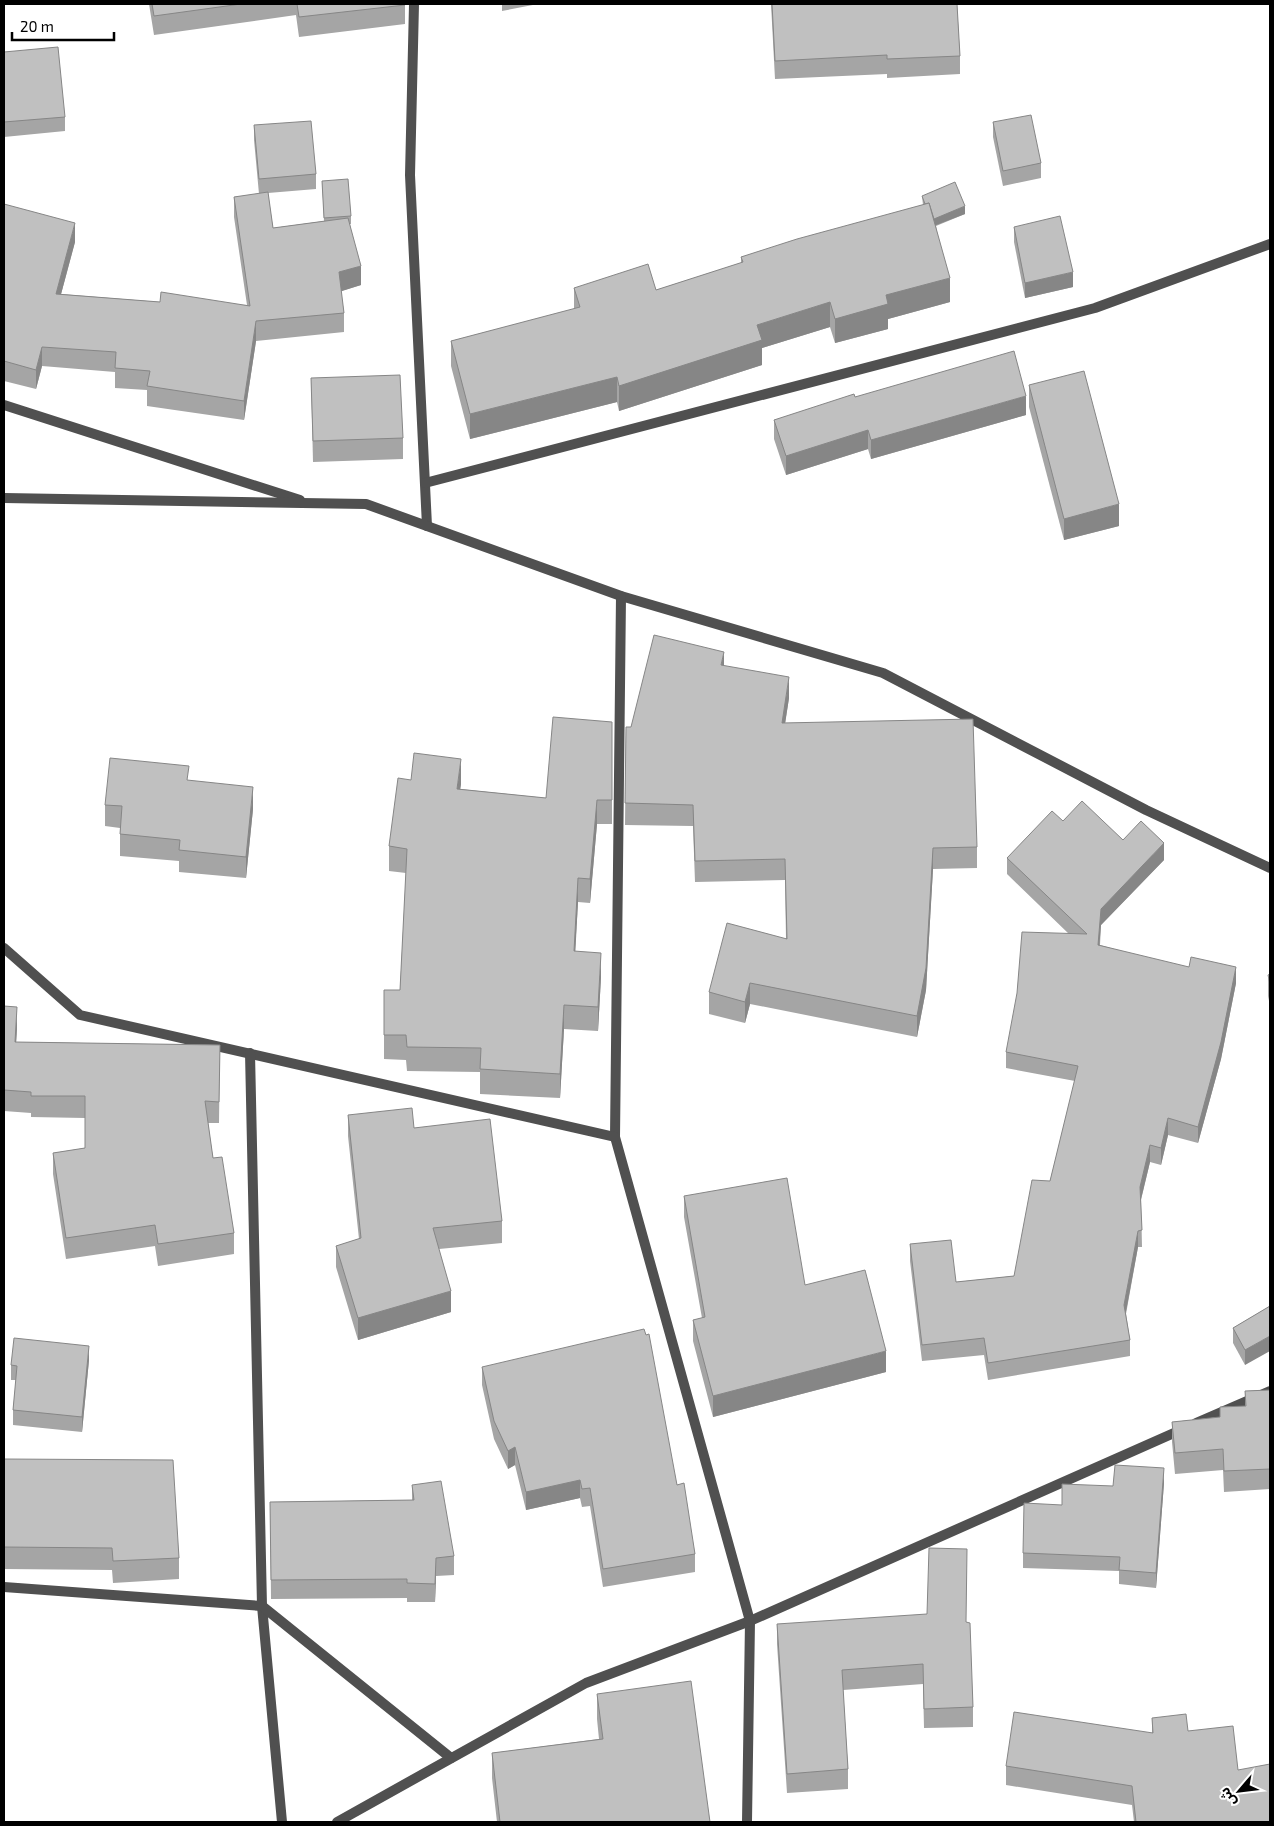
<svg xmlns="http://www.w3.org/2000/svg" width="1274" height="1826" font-family="'Exo 2','Noto Sans Arabic',sans-serif">
<rect width="100%" height="100%" fill="#fff"/>
<g fill="none" stroke-linecap="round" stroke-linejoin="round">
<g stroke="#505050" stroke-width="10">
<polyline points="414,4 410,175 427,526"/>
<polyline points="4,405 300,500"/>
<polyline points="425,483 1095,308 1270,244"/>
<polyline points="4,498 366,504 621,596 883,673 1146,810 1270,868"/>
<polyline points="621,596 615,1137 750,1621 747,1822"/>
<polyline points="4,948 80,1015 615,1137"/>
<polyline points="250,1053 262,1606 282,1822"/>
<polyline points="1196,1423 1270,1391"/>
<polyline points="4,1587 262,1606 451,1758"/>
<polyline points="337,1822 586,1683 750,1621 1183,1429"/>
</g>
</g>
<g fill="#a5a5a5">
<polygon points="149,4 405,4 405,24 299,37 296,15 154,35"/>
<polygon points="502,4 538,4 502,11"/>
<polygon points="771,4 957,4 960,56 960,74 887,78 887,74 775,79"/>
<polygon points="4,52 65,117 65,131 4,137"/>
<polygon points="993,122 1041,163 1041,178 1003,186 993,137"/>
<polygon points="254,125 316,174 316,189 268,193 273,228 324,221 322,181 351,216 351,224 350,224 361,285 341,291 344,313 344,332 256,341 244,420 147,406 147,390 115,388 115,372 42,366 36,389 4,381 4,204 75,242 61,294 160,302 247,305 234,217 234,197 259,194 254,140"/>
<polygon points="922,196 965,214 936,226 950,302 888,319 888,329 835,343 830,327 762,348 762,365 619,411 617,402 470,439 451,366 451,341 574,309 574,288 656,290 741,263 741,257 923,205"/>
<polygon points="1014,227 1073,287 1025,298 1014,242"/>
<polygon points="311,378 403,438 403,459 313,462"/>
<polygon points="1029,385 1119,526 1064,540 1029,407"/>
<polygon points="855,397 1026,415 871,459 868,449 786,475 774,439 774,420"/>
<polygon points="724,666 789,698 785,723 977,847 977,868 933,869 926,990 917,1037 750,1004 745,1023 709,1014 709,992 786,939 785,880 695,882 693,826 625,825 626,727 631,727"/>
<polygon points="612,722 612,824 597,824 590,903 578,902 575,952 601,977 598,1031 564,1029 560,1098 480,1094 480,1072 407,1071 406,1060 384,1059 384,990 400,990 406,873 389,871 389,846 411,780 461,784 460,789 546,798"/>
<polygon points="189,781 253,809 246,878 179,872 179,861 120,856 120,828 105,826 105,805"/>
<polygon points="1063,821 1123,840 1164,860 1101,925 1100,945 1236,983 1221,1059 1198,1143 1168,1135 1161,1165 1150,1162 1141,1200 1142,1247 1138,1247 1126,1314 1130,1340 1130,1356 988,1380 984,1355 922,1361 910,1261 910,1244 956,1282 1014,1276 1050,1181 1075,1081 1006,1068 1006,1052 1069,934 1007,874 1007,858"/>
<polygon points="1270,974 1270,1006 1268,996 1268,975"/>
<polygon points="4,1006 17,1028 16,1042 220,1045 219,1123 208,1123 213,1158 234,1233 234,1254 158,1266 155,1246 66,1259 53,1174 53,1153 85,1148 85,1118 31,1117 31,1113 4,1111"/>
<polygon points="348,1115 414,1128 502,1221 502,1243 439,1249 451,1312 358,1340 336,1267 336,1246 359,1239 348,1136"/>
<polygon points="684,1196 805,1285 886,1372 713,1417 693,1341 693,1320 702,1318 684,1217"/>
<polygon points="1270,1306 1245,1365 1233,1343 1233,1328"/>
<polygon points="89,1360 82,1432 13,1425 13,1410 16,1380 11,1380 11,1365"/>
<polygon points="482,1367 677,1485 695,1554 695,1572 603,1587 590,1506 582,1507 580,1498 526,1510 515,1465 508,1469 494,1439 482,1385"/>
<polygon points="1270,1390 1270,1489 1224,1492 1223,1470 1175,1474 1172,1442 1172,1422 1220,1417 1220,1407 1245,1406 1245,1391"/>
<polygon points="4,1459 179,1558 179,1579 113,1583 112,1570 4,1569"/>
<polygon points="1164,1483 1156,1588 1119,1584 1119,1571 1023,1568 1023,1553 1062,1505 1113,1486"/>
<polygon points="412,1485 454,1556 454,1575 436,1576 435,1602 407,1602 407,1598 271,1599 270,1502 412,1500"/>
<polygon points="966,1623 973,1707 973,1727 924,1728 923,1684 843,1690 848,1769 848,1789 787,1793 777,1644 777,1624"/>
<polygon points="597,1694 710,1822 497,1822 492,1778 492,1753 599,1739 597,1719"/>
<polygon points="1152,1718 1188,1731 1238,1770 1270,1822 1134,1822 1132,1805 1006,1785 1006,1766 1152,1733"/>
</g>
<g fill="#868686">
<polygon points="965,206 965,214 931,227 931,220"/>
<polygon points="75,223 75,242 56,313 56,294"/>
<polygon points="361,266 361,285 339,292 339,272"/>
<polygon points="1073,272 1073,287 1025,298 1025,283"/>
<polygon points="950,278 950,302 888,319 888,329 835,343 835,319 886,295"/>
<polygon points="830,302 830,327 762,348 762,365 619,411 619,386 757,325"/>
<polygon points="256,321 256,341 244,420 244,401"/>
<polygon points="42,347 42,366 36,389 36,370"/>
<polygon points="617,377 617,402 470,439 470,414"/>
<polygon points="1026,396 1026,415 871,459 871,440"/>
<polygon points="868,430 868,449 786,475 786,456"/>
<polygon points="1119,504 1119,526 1064,540 1064,519"/>
<polygon points="724,652 724,673 721,665"/>
<polygon points="789,677 789,698 782,744 782,723"/>
<polygon points="461,759 461,784 457,813 457,789"/>
<polygon points="253,787 253,809 246,878 246,857"/>
<polygon points="597,800 597,824 590,903 590,879"/>
<polygon points="1164,843 1164,860 1101,925 1098,961 1098,945 1101,909"/>
<polygon points="933,848 933,869 926,990 917,1037 917,1016"/>
<polygon points="578,878 578,902 574,976 574,951"/>
<polygon points="601,953 601,977 598,1031 598,1007"/>
<polygon points="1236,967 1236,983 1221,1059 1198,1143 1198,1127"/>
<polygon points="750,983 750,1004 745,1023 745,1002"/>
<polygon points="564,1005 564,1029 560,1098 560,1074"/>
<polygon points="17,1007 17,1028 15,1063 15,1042"/>
<polygon points="1168,1118 1168,1135 1161,1165 1161,1148"/>
<polygon points="1150,1145 1150,1162 1140,1203 1140,1187"/>
<polygon points="1138,1231 1138,1247 1124,1322 1124,1305"/>
<polygon points="451,1291 451,1312 358,1340 358,1318"/>
<polygon points="1270,1336 1270,1351 1245,1365 1245,1350"/>
<polygon points="89,1346 89,1360 82,1432 82,1417"/>
<polygon points="886,1351 886,1372 713,1417 713,1396"/>
<polygon points="515,1447 515,1465 508,1469 508,1451"/>
<polygon points="1164,1468 1164,1483 1156,1588 1156,1573"/>
<polygon points="580,1480 580,1498 526,1510 526,1492"/>
<polygon points="436,1558 436,1576 435,1602 435,1584"/>
</g>
<g fill="#c0c0c0" stroke="#868686">
<polygon points="152,4 241,4 154,16"/>
<polygon points="297,4 405,4 405,5 299,17"/>
<polygon points="772,4 957,4 960,56 887,59 887,55 775,61"/>
<polygon points="58,47 65,117 4,122 4,52"/>
<polygon points="1031,115 1041,163 1003,171 993,122"/>
<polygon points="311,121 316,174 259,179 254,125"/>
<polygon points="348,179 351,216 324,218 322,181"/>
<polygon points="955,182 965,206 934,219 929,203 925,204 922,196"/>
<polygon points="268,192 273,228 348,218 361,266 339,272 344,313 256,321 244,401 147,386 150,371 115,368 116,352 42,347 36,370 4,361 4,204 75,223 56,294 160,302 161,292 250,306 234,197"/>
<polygon points="929,203 950,278 886,295 888,304 835,319 830,302 757,325 762,340 619,386 617,377 470,414 451,341 580,307 574,288 648,264 656,290 743,262 741,257 797,239"/>
<polygon points="1060,216 1073,272 1025,283 1014,227"/>
<polygon points="1014,351 1026,396 871,440 868,430 786,456 774,420 854,394 855,397"/>
<polygon points="1084,371 1119,504 1064,519 1029,385"/>
<polygon points="400,375 403,438 313,441 311,378"/>
<polygon points="654,635 724,652 721,665 789,677 782,723 973,719 977,847 933,848 926,968 917,1016 750,983 745,1002 709,992 727,923 787,939 785,859 695,861 693,805 625,803 626,727 631,727"/>
<polygon points="553,717 612,722 612,800 597,800 590,879 578,878 574,951 601,953 598,1007 564,1005 560,1074 480,1069 481,1048 407,1047 406,1035 384,1035 384,990 400,990 407,849 389,846 398,778 411,780 414,753 461,759 457,789 546,798"/>
<polygon points="110,758 189,766 187,780 253,787 246,857 179,850 180,840 120,834 122,806 105,805"/>
<polygon points="1082,801 1123,840 1141,821 1164,843 1101,909 1098,945 1189,967 1191,957 1236,967 1221,1042 1198,1127 1168,1118 1161,1148 1150,1145 1140,1187 1142,1230 1138,1231 1124,1305 1130,1340 988,1363 984,1338 922,1345 910,1244 951,1240 956,1282 1014,1276 1032,1180 1050,1181 1078,1066 1006,1052 1017,993 1022,932 1087,934 1007,858 1052,811 1063,821"/>
<polygon points="1270,974 1270,984 1268,975"/>
<polygon points="4,1006 17,1007 15,1042 220,1045 219,1102 205,1101 213,1158 222,1157 234,1233 158,1244 155,1225 66,1238 53,1153 85,1148 85,1096 31,1096 31,1092 4,1090"/>
<polygon points="412,1108 414,1128 490,1119 502,1221 433,1228 451,1291 358,1318 336,1246 361,1238 348,1115"/>
<polygon points="787,1178 805,1285 865,1270 886,1351 713,1396 693,1320 705,1317 684,1196"/>
<polygon points="1270,1306 1270,1336 1245,1350 1233,1328"/>
<polygon points="644,1329 646,1335 649,1334 677,1485 684,1483 695,1554 603,1569 590,1488 582,1489 580,1480 526,1492 515,1447 508,1451 494,1421 482,1367"/>
<polygon points="14,1338 89,1346 82,1417 13,1410 17,1366 11,1365"/>
<polygon points="1270,1390 1270,1469 1224,1471 1223,1449 1175,1453 1172,1422 1220,1417 1220,1407 1246,1406 1245,1391"/>
<polygon points="4,1459 173,1460 179,1558 113,1561 112,1548 4,1547"/>
<polygon points="1115,1465 1164,1468 1156,1573 1119,1570 1120,1557 1023,1553 1024,1503 1062,1505 1062,1484 1113,1486"/>
<polygon points="441,1481 454,1556 436,1558 435,1584 407,1583 407,1579 271,1580 270,1502 414,1500 412,1485"/>
<polygon points="929,1548 967,1549 966,1622 970,1623 973,1707 924,1709 923,1664 842,1670 848,1769 787,1774 777,1624 927,1614"/>
<polygon points="691,1681 710,1822 500,1822 492,1753 603,1739 597,1694"/>
<polygon points="1014,1712 1153,1733 1152,1718 1186,1714 1188,1731 1233,1726 1238,1770 1270,1764 1270,1822 1136,1822 1132,1786 1006,1766"/>
</g>
<rect width="1274" height="1826" fill="none" stroke="#000000" stroke-width="10"/>
<g transform="translate(1239 1791) rotate(242)" stroke="#ffffff" stroke-width="4" paint-order="stroke">
<path d="M0-4L9 19L0 12L-9 19Z" fill="#000000"/>
<text y="-8" font-size="14" font-weight="bold" text-anchor="middle" fill="#000000">ش</text>
</g>
<path d="M12 32v8h102v-8" fill="none" stroke="#000000" stroke-width="2.5"/>
<text x="20" y="32" font-size="15" fill="#000000" stroke="#ffffff" stroke-width="4" paint-order="stroke">20 m</text>
</svg>
